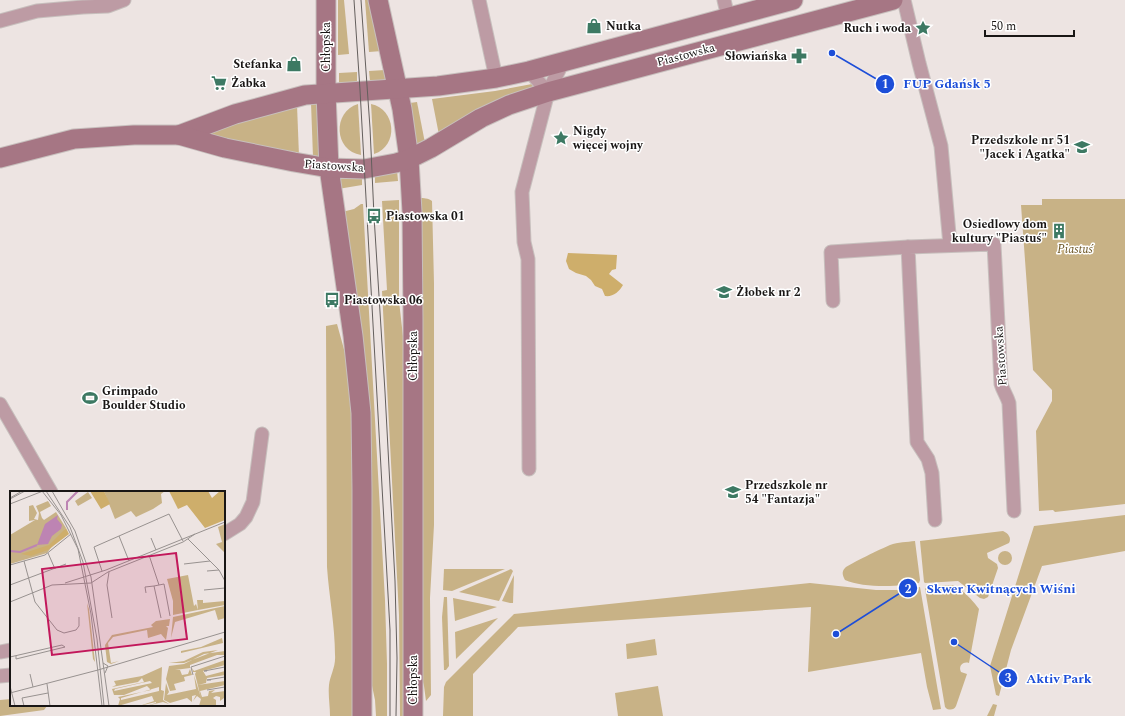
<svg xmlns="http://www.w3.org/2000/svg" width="1125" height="716" font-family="Spectral,serif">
<rect width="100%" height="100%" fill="#ede4e2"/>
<g fill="#c8b286">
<polygon points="338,0 344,0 349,54 338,55"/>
<polygon points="365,0 371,0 382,51 369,52"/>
<polygon points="385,70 388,80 370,81 369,71"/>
<polygon points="357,72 357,83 339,84 339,73"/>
<polygon points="532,84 536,86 439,135 432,99 495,91"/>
<polygon points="417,102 425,143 417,147 410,103"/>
<polygon points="311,103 318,103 319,158 313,157"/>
<path d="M 358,104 L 361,155 C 334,151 332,112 358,104 Z"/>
<path d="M 371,104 C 396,109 399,146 374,154 Z"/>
<polygon points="297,105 299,156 195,133"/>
<polygon points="397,170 398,181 375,183 375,176"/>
<polygon points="362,177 362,185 338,189 337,179"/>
<path d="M 419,198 C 424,198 428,198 432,201 L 434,283 L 434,525 L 430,598 L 431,695 L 426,701 L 424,686 L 422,678 Z"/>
<polygon points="1042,199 1125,199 1125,504 1055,512 1053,510 1039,511 1036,431 1052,401 1052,390 1033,370 1021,205 1042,205"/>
<polygon points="399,200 399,301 406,363 407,716 400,716 399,615 382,291 387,290 382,201"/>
<polygon points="361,204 363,204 385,600 387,664 387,716 376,716 375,700 371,681 342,212 354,209"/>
<path d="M 337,324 L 350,371 L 351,384 L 353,448 L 354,716 L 330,716 C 330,706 328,695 329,685 C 330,675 336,667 335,655 C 335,626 329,596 327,567 L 326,326 Z"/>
<polygon points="1125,515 1125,551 1042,566 1011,650 999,696 996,695 990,666 1034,526"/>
<path d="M 1003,531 C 1008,533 1012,538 1009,543 L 987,553 L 988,558 L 997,564 L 998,568 L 988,597 L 984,599 L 980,598 L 958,581 L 925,583 L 924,582 L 920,541 Z"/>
<path d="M 915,541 L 920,580 L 919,583 C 899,587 863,588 845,580 C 843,576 841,572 845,568 C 849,564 883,548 890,545 C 898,542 907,542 915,541 Z"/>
<circle cx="1005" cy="558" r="7"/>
<polygon points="444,569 505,569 452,591 443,590"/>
<polygon points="511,569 513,571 499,601 459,592"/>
<polygon points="514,575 513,603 510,603 502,601"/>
<polygon points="810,583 876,590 896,590 920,587 941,709 933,710 927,687 921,653 808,672 811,607 518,627 473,674 473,716 443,716 444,687 446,682 514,614"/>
<path d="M 952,585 C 961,587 974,602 979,609 L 969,663 C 963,661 958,666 961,672 L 967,674 L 956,706 C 954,710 951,710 947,709 L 945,707 L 925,589 L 928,586 Z"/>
<polygon points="444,597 447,597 449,666 446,670 444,670 442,617"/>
<polygon points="453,598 497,607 455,621"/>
<polygon points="498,618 456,659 455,632"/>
<polygon points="655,639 657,655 627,659 626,644"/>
<polygon points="658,686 663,716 618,716 615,693"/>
<polygon points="11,699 11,705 54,705 47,706 44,710 0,716 0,700"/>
<polygon points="993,704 997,705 994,716 987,716"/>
</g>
<path fill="#ceae6b" d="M 568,253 L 617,255 L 616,269 L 612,270 L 609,274 L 623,285 C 619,292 613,297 605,296 L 602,289 L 595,286 L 591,280 L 586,276 L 576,273 L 569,269 L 566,261 Z"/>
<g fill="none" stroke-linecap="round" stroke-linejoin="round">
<defs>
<g id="street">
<polyline points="479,0 496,78"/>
<polyline points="724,0 728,17"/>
<polyline points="904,0 919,63 941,146 950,245"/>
<polyline points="0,21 37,11 83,7 108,6 124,0"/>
<polyline points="529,71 548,92"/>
<polyline points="833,301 831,252 908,247"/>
<polyline points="0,404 51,492"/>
<polyline points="529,469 528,259 524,242 522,192 548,92 563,62"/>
<path d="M 935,520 L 932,473 L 928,459 L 917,442 L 908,247 L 994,244 L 1001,384 C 1003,391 1007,396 1009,403 L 1014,511"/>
<polyline points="224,534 240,524 246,517 253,502 262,434"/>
<polyline points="0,652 11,650"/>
<polyline points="0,676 11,675"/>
</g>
<g id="secondary">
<polyline points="326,0 326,93 329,168 353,336 361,413 362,490 362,716"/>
<polyline points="378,0 402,109 409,159 412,212 413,320 413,716"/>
<polyline points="179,135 235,114 305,95 438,86 496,78 529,71 793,0"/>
<polyline points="0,158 74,139 134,135 179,135 225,148 294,162 329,168 364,169 396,163 409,159 431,148 481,118 509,105 548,92 893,0"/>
</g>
</defs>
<use href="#street" stroke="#c7bfbd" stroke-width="15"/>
<use href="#secondary" stroke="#c7bfbd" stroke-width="21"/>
<use href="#street" stroke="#bd9ba4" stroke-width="13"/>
<use href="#secondary" stroke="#a67684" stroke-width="19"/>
<g stroke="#645f5d" stroke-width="1">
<polyline points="354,0 360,90 390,630 390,716"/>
<polyline points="361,0 370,128 374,216 385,392 395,581 397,658 396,716"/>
</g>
</g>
<defs>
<symbol id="shop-bare" viewBox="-9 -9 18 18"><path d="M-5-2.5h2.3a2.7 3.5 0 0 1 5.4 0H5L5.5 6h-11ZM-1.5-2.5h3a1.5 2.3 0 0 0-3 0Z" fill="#3d7963" stroke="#fff" stroke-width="2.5" paint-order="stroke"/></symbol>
<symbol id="sight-bare" viewBox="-9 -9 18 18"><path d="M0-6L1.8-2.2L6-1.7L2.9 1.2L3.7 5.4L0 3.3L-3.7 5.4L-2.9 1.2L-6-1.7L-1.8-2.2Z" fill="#3d7963" stroke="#fff" stroke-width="2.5" paint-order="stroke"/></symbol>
<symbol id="pharmacy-bare" viewBox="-9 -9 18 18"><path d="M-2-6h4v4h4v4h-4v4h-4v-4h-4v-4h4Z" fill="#3d7963" stroke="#fff" stroke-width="2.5" paint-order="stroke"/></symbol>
<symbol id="supermarket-bare" viewBox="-9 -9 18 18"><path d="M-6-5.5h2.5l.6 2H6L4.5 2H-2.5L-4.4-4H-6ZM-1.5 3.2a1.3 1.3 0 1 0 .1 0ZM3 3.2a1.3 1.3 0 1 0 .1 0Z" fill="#3d7963" stroke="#fff" stroke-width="2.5" paint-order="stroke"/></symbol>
<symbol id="school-bare" viewBox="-9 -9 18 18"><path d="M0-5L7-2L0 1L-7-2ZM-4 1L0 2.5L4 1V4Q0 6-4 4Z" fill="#3d7963" stroke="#fff" stroke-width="2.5" paint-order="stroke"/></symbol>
<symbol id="bus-bare" viewBox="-9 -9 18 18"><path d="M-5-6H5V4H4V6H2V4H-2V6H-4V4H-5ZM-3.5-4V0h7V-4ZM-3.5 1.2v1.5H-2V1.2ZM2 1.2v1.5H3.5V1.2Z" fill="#3d7963" stroke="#fff" stroke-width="2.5" paint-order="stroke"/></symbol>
<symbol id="building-bare" viewBox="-9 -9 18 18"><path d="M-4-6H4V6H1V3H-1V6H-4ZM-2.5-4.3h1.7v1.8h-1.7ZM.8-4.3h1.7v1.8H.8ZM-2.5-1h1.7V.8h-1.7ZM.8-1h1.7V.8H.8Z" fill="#3d7963" stroke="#fff" stroke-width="2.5" paint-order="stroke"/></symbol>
<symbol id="stadium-bare" viewBox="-9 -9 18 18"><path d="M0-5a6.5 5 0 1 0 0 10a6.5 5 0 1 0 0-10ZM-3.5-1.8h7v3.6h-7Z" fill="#3d7963" stroke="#fff" stroke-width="2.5" paint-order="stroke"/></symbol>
</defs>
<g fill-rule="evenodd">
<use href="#shop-bare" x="583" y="15" width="22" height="22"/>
<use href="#sight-bare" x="912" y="17" width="22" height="22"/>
<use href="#pharmacy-bare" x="788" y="45" width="22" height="22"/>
<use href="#shop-bare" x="283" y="53" width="22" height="22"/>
<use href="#supermarket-bare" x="208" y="72" width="22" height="22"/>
<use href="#sight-bare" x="550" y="127" width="22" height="22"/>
<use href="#school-bare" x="1071" y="136" width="22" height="22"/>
<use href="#bus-bare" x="363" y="205" width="22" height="22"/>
<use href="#building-bare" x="1048" y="220" width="22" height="22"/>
<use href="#school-bare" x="713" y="281" width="22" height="22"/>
<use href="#bus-bare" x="321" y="289" width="22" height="22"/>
<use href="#stadium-bare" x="79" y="387" width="22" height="22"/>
<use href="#school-bare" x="722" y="481" width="22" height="22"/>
</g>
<g text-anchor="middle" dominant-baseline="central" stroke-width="3" stroke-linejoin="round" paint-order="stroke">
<g font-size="12" font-weight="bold" fill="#191615" stroke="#fff" text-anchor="start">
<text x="606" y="26">Nutka</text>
<text x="911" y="28" text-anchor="end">Ruch i woda</text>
<text x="787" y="56" text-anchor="end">Słowiańska</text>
<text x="282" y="64" text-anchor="end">Stefanka</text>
<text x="231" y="83">Żabka</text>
<text x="573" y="131">Nigdy<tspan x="573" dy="14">więcej wojny</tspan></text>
<text x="1070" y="140" text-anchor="end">Przedszkole nr 51<tspan x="1070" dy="14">"Jacek i Agatka"</tspan></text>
<text x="386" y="216">Piastowska 01</text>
<text x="1047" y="224" text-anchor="end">Osiedlowy dom<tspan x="1047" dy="14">kultury "Piastuś"</tspan></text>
<text x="736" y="292">Żłobek nr 2</text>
<text x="344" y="300">Piastowska 06</text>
<text x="102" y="391">Grimpado<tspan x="102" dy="14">Boulder Studio</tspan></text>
<text x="745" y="485">Przedszkole nr<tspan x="745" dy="14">54 "Fantazja"</tspan></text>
</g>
<g font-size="12" fill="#191615" stroke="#fff">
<text transform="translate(326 47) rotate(-90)">Chłopska</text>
<text transform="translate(686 55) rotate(-15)">Piastowska</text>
<text transform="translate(334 166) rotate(4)">Piastowska</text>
<text transform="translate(413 356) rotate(-90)">Chłopska</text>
<text transform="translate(1001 356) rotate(-94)">Piastowska</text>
<text transform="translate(413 680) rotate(-90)">Chłopska</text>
</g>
<g font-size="12" font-style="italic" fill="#6a5320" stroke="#fff">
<text x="1075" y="249">Piastuś</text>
</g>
</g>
<g transform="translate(10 491)">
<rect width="215" height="215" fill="#ede4e2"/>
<path d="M 94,0 L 155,0 L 151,3 L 152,12 L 143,18 L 126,26 L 121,20 L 105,28 ZM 78,1 L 82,7 L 68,15 L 65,10 ZM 38,10 L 41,15 L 30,21 L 32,27 L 34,29 L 46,21 L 56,37 L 37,62 L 0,73 L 0,44 L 25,29 L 19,30 L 19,15 L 23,14 L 27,22 L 24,28 L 28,29 L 29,22 L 26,15 ZM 215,33 L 215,62 L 206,53 L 212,51 L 208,36 ZM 178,84 L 184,115 L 186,113 L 188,119 L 163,124 L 163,110 L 157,88 ZM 187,109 L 193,109 L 193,112 L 215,110 L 215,114 L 188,119 ZM 77,112 L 79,118 L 85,171 L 83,168 ZM 215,115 L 215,127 L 208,129 L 205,119 L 165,131 L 161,147 L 163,126 ZM 160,128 L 159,135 L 156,135 L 158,137 L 156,149 L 151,143 L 138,147 L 137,139 L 103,146 L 98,152 L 101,172 L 109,170 L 101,173 L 97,171 L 95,154 L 102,144 L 143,136 L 141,134 L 146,130 ZM 212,147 L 213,152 L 171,162 L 171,160 L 191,156 ZM 208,159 L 174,172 L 159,172 L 174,170 L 193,161 ZM 215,160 L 215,164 L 207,164 L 180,174 L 180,177 L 165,179 L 170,179 L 172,184 L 178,183 L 180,178 L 182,184 L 174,186 L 175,190 L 164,193 L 166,199 L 160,200 L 156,188 L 159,175 L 174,173 L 194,163 ZM 215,169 L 215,174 L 193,180 L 196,185 L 215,180 L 215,184 L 197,187 L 196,192 L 188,194 L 215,190 L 215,194 L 190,200 L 192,206 L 198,205 L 199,200 L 205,199 L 201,202 L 215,200 L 215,210 L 214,207 L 210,210 L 210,206 L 206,205 L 203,207 L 206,209 L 206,215 L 189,215 L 191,208 L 187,205 L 183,210 L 186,204 L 182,205 L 182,211 L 177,207 L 160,212 L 154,209 L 156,192 L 159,201 L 157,204 L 186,198 L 184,184 L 191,207 L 185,183 L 186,181 L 183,181 L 182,177 L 184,180 ZM 152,176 L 151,199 L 154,200 L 153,209 L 159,213 L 153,211 L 136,215 L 146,212 L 146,211 L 129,215 L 144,210 L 142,205 L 108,215 L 110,208 L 108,206 L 141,199 L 137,195 L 114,204 L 104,204 L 102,198 L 134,191 L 132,187 L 128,191 L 102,196 L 106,194 L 104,190 L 132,185 ZM 140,190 L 142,192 L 104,200 L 105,198 ZM 149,196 L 149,200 L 111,209 L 111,207 Z" fill="#c8b286" fill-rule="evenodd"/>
<path d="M 80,0 L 94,0 L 100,13 L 91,18 ZM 159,0 L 198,0 L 202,7 L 210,0 L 215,0 L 215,29 L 195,37 L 177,14 L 168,18 ZM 56,37 L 59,43 L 38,59 L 21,65 L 11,63 L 39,54 Z" fill="#ceae6b"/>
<path d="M 48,24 L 47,28 L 52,34 L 51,38 L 42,45 L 38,53 L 27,54 L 35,33 Z" fill="#bd84b3"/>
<path fill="none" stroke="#bd84b3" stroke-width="2" d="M 57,19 L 57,11 L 68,0M 0,60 L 10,61 L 27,54"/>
<path fill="none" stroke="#989290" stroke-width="1" d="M 32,0 L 51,24 L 68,58 L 81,123 L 92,215M 36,0 L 60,36 L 73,71 L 87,148 L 94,215M 42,0 L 65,40 L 81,86 L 99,215M 0,7 L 12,0M 0,8 L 15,0M 0,13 L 33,0M 109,45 L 119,70M 141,47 L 146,59M 178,48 L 209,79 L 215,90M 38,62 L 45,78M 139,64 L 149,94M 14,70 L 25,111 L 47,139 L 54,142 L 66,139 L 69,135 L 69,126M 174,73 L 200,70M 0,74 L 35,64 L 61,43M 92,80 L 84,56 L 159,23 L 173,50M 197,80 L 209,79M 99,81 L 97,94 L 102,127M 55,92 L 96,79 L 215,31M 0,94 L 56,73M 194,99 L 215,97M 136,102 L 135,96 L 144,95M 0,111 L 42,94 L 81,92 L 98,81 L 173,51 L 185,43M 151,127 L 144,95 L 154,93 L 160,125M 6,165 L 6,168 L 55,156M 0,166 L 52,154 L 55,156M 93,172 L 98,175 L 95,182M 197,180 L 194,180 L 215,176M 20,183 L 23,196M 183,184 L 181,176 L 215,165M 201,189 L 197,189 L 215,186M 37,193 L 40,215M 0,195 L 5,215M 197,199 L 215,196M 0,202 L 88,179 L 215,141M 14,215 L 12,207 L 38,202"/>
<path fill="#c2185b" fill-opacity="0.15" stroke="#c2185b" stroke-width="2" d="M 166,62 L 177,148 L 42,164 L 32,78 Z"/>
<rect width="215" height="215" fill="none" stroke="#191615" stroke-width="2"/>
</g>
<path fill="none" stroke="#1d4ed8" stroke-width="1.5" d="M832 53L885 84M836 634L908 588M954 642L1008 678"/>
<g fill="#1d4ed8" stroke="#fff" stroke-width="1.5">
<circle cx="832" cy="53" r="4"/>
<circle cx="836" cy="634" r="4"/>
<circle cx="954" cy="642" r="4"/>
<circle cx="885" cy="84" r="10"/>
<circle cx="908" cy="588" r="10"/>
<circle cx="1008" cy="678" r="10"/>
</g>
<g font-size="12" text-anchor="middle" font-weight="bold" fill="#fff">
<text x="885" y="88">1</text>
<text x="908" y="593">2</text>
<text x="1008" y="682">3</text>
</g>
<g font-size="13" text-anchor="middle" font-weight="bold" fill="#1d4ed8" stroke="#fff" stroke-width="3" stroke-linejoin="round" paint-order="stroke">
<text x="947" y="88">FUP Gdańsk 5</text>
<text x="1001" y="593">Skwer Kwitnących Wiśni</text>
<text x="1059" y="683">Aktiv Park</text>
</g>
<path d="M985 30v6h89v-6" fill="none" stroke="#191615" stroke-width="2"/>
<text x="991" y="30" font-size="12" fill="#191615" stroke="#ffffff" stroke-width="3" paint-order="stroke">50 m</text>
</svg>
